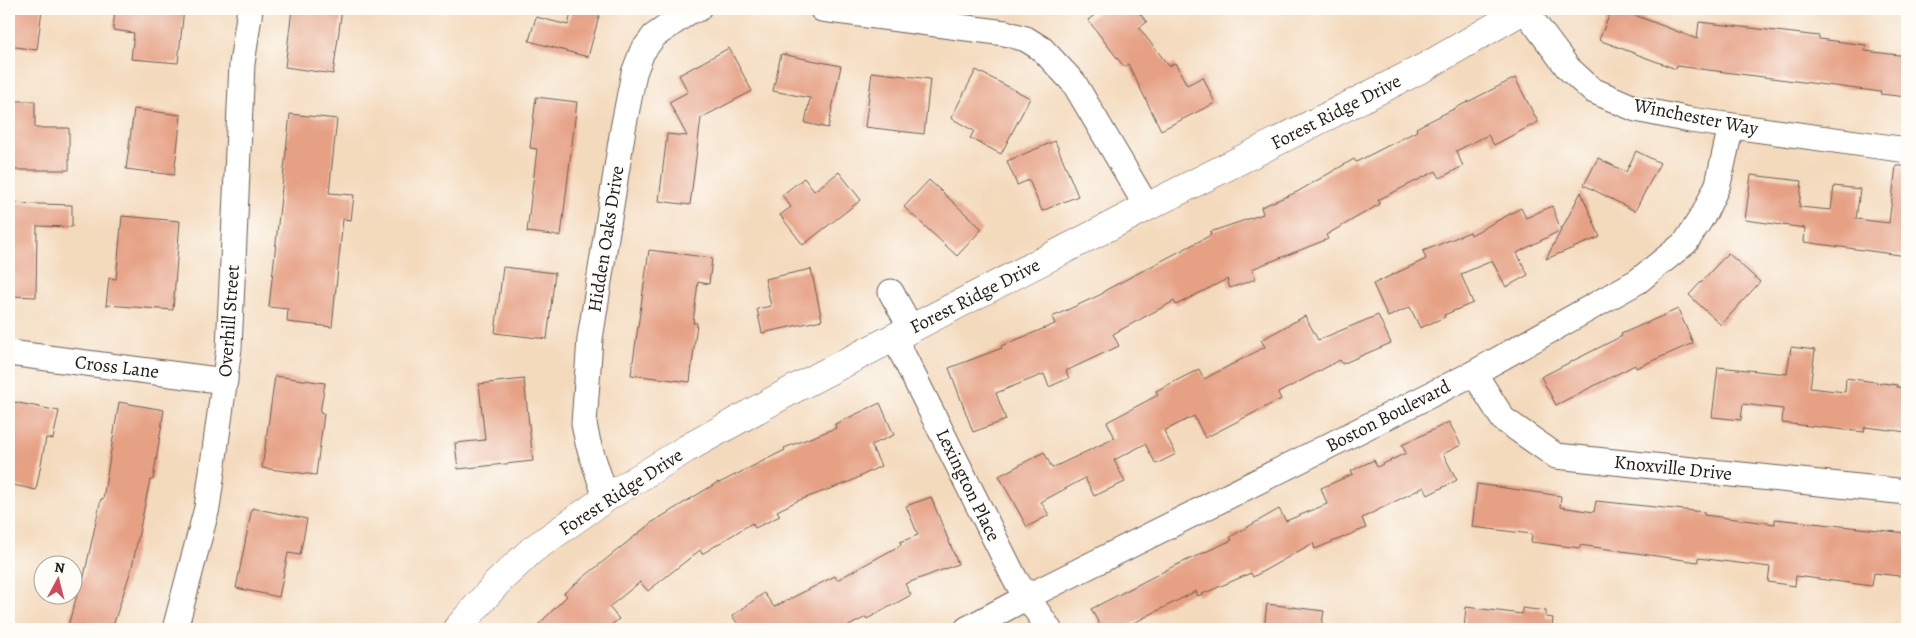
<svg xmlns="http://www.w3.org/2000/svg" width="1916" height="638" font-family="Alegreya,serif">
<rect width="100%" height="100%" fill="#fdfcf7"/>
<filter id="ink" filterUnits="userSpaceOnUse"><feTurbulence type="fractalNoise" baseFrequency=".02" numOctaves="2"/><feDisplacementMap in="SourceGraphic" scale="10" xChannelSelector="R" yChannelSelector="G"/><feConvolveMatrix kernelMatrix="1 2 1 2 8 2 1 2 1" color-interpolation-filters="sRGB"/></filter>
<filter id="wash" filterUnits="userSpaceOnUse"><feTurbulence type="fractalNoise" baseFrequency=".0096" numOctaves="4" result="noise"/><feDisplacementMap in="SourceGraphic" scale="20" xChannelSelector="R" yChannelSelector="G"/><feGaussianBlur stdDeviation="1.12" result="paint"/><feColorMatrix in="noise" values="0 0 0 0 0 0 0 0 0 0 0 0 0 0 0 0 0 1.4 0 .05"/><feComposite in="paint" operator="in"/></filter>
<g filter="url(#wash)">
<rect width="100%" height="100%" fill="#f4dabd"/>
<g id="blocks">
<g fill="#e6a084">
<polygon points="9,9 42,9 37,50 9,46"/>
<polygon points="115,9 184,9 178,63 131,59 134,33 113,30"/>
<polygon points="292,9 342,9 333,74 285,67"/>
<polygon points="572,9 601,9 588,57 529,41 536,17 568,25"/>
<polygon points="1102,9 1136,9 1147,22 1139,28 1169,66 1175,63 1187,85 1203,77 1215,103 1161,130 1128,64 1124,67 1088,20"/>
<polygon points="1612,9 1619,9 1697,39 1699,22 1819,36 1819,39 1866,45 1865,51 1907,56 1907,97 1880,94 1881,92 1677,66 1676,69 1599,40"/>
<polygon points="729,48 752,91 701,118 690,205 659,201 667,134 687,136 669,102 688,92 679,75"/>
<polygon points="781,54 841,66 828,128 805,123 810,98 773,91"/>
<polygon points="976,70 1030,98 1001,154 970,138 974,131 951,118"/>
<polygon points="872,72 930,79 924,134 865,127"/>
<polygon points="1515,78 1538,122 1494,145 1488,135 1456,151 1463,166 1440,178 1436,171 1378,200 1380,204 1326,235 1328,239 1252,269 1256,279 1230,288 1227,279 1176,305 1174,301 1113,334 1119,346 1066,371 1069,378 1049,387 1044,374 996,393 1006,420 973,432 949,368 1002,348 1001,346 1055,324 1052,317 1104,293 1104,291 1211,235 1210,232 1263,214 1261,207 1297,192 1354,159 1356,162 1417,131 1416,128"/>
<polygon points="536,97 577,102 561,236 527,232 537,149 530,148"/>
<polygon points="9,101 35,101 35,128 69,128 69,170 9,170"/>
<polygon points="134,109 181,115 174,175 126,169"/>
<polygon points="290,114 337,119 329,193 354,195 351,220 343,219 332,327 287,322 288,309 269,307"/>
<polygon points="1055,141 1078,196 1042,211 1029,180 1017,185 1007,161"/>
<polygon points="1636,151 1660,163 1635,211 1584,185 1598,158 1626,172"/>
<polygon points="1896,166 1907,166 1907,256 1804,242 1805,228 1745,220 1751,175 1802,181 1799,207 1831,210 1834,186 1860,189 1856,219 1889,223"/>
<polygon points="839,172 861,200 803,245 780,215 791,207 782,195 804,178 814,191"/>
<polygon points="929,180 982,229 957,256 904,207"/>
<polygon points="1581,192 1600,237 1546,259"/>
<polygon points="9,203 72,205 72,227 37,226 36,297 9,296"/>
<polygon points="1552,206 1561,230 1517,253 1528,275 1506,287 1492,261 1461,274 1473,303 1444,315 1445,317 1420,328 1410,307 1388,317 1373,284 1426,259 1423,251 1470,232 1471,235 1521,208 1526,218"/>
<polygon points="122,216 180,221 173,310 106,305 109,278 116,279"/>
<polygon points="649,250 712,258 709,284 698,282 693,323 697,323 690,382 631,375"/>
<polygon points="1728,253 1760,282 1721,325 1689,295"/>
<polygon points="503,267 555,273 547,339 495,333"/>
<polygon points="811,269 822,320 762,333 757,309 771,306 765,279"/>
<polygon points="1678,309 1693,343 1636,368 1635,365 1556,405 1541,377 1622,336 1621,334"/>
<polygon points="1378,315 1391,343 1342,364 1340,360 1278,393 1281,399 1205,438 1194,416 1164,431 1176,454 1156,464 1145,444 1114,460 1125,482 1094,496 1085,478 1041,502 1049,515 1027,527 999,476 1044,452 1052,468 1115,438 1107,422 1158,395 1156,391 1199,369 1204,379 1265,347 1261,340 1305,316 1318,340"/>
<polygon points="1791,347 1815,350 1810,388 1845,392 1846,378 1897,385 1897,387 1907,388 1907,432 1865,427 1864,432 1782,423 1783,409 1743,404 1741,420 1712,417 1718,367 1787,374"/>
<polygon points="275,376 325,383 320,413 324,414 316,475 262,468"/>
<polygon points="524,379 533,461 458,469 455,443 485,440 479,384"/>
<polygon points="9,401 59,411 53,439 46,438 36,490 9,484"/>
<polygon points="119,402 164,410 153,480 150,480 132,567 112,629 67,629 81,581 83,581 101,499 103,499"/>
<polygon points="880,403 894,435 871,445 881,466 849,482 797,501 777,511 780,516 755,528 752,523 702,554 700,550 648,591 640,582 609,607 619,619 606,629 534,629 567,596 564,593 651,523 718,482 719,483 785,450 784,448 836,428 835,424"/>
<polygon points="1449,422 1461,445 1443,454 1457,480 1428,495 1424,487 1362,518 1366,528 1315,549 1313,543 1253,577 1251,573 1198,596 1196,591 1122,629 1102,629 1091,609 1172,567 1232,540 1230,537 1279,509 1286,521 1327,504 1321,488 1353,474 1351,471 1374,460 1377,467 1406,453 1402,445"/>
<polygon points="1477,484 1561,496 1560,507 1594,512 1596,501 1704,512 1704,515 1775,524 1775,519 1907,533 1907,577 1874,573 1872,586 1796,576 1795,586 1768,582 1770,567 1698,558 1698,562 1580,545 1580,548 1531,542 1532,534 1472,527"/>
<polygon points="931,497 958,564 905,584 911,595 867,619 866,617 843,629 742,629 732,616 764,593 774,607 835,576 837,580 901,545 900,542 918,535 906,506"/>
<polygon points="252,508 307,519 300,555 288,553 279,597 236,588"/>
<polygon points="1267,604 1324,611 1321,629 1264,629"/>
<polygon points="1466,607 1522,614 1522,608 1546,611 1546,617 1553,618 1552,629 1464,629"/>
</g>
</g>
</g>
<g filter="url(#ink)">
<use href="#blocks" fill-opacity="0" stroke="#685e54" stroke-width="1"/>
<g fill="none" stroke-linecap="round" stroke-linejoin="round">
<defs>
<g id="minor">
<polyline points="822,9 1005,33 1026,39 1042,49 1074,83 1147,207"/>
<polyline points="1524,9 1568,68 1592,90 1636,109 1690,120 1907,150"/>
<polyline points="891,292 911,328"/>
<polyline points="894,337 1015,579 1049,629"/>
<polyline points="9,353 225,381"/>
<polyline points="1474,373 1503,419 1556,456 1907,492"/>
<polyline points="606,498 588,443 584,424 590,339 623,129 634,73 642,52 654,36 690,11 698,9"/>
<polyline points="175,629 207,508 229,348 242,64 250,9"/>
<polyline points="967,629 1027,597 1474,373 1638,281 1686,242 1705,212 1718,184 1731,126"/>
</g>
<polyline id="secondary" points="457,629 498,582 532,550 606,498 686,449 794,389 1147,207 1425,67 1525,9"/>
</defs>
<use href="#minor" stroke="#685e54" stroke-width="27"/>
<use href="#secondary" stroke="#685e54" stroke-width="29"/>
<use href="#minor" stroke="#fff" stroke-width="25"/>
<use href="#secondary" stroke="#fff" stroke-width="28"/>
</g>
</g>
<g text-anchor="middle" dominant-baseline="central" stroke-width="4" stroke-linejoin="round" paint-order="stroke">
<g font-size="19" fill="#1c1c1c" stroke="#fdfcf7">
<text transform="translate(1336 112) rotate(-27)">Forest Ridge Drive</text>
<text transform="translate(1696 117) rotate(11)">Winchester Way</text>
<text transform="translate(606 239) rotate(-81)">Hidden Oaks Drive</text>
<text transform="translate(975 296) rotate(-27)">Forest Ridge Drive</text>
<text transform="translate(229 321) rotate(-86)">Overhill Street</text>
<text transform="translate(117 367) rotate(7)">Cross Lane</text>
<text transform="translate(1388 416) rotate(-27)">Boston Boulevard</text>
<text transform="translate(1673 468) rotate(6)">Knoxville Drive</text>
<text transform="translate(968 485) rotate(64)">Lexington Place</text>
<text transform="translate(621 492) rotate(-33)">Forest Ridge Drive</text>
</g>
</g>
<rect width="1916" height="638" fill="none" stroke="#fdfcf7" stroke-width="30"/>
<g transform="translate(58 580) rotate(7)"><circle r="24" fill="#fdfcf7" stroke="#a3a29f"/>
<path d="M0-4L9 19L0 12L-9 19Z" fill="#d1495b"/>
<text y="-8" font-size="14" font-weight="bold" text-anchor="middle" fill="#1c1c1c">N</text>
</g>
</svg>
